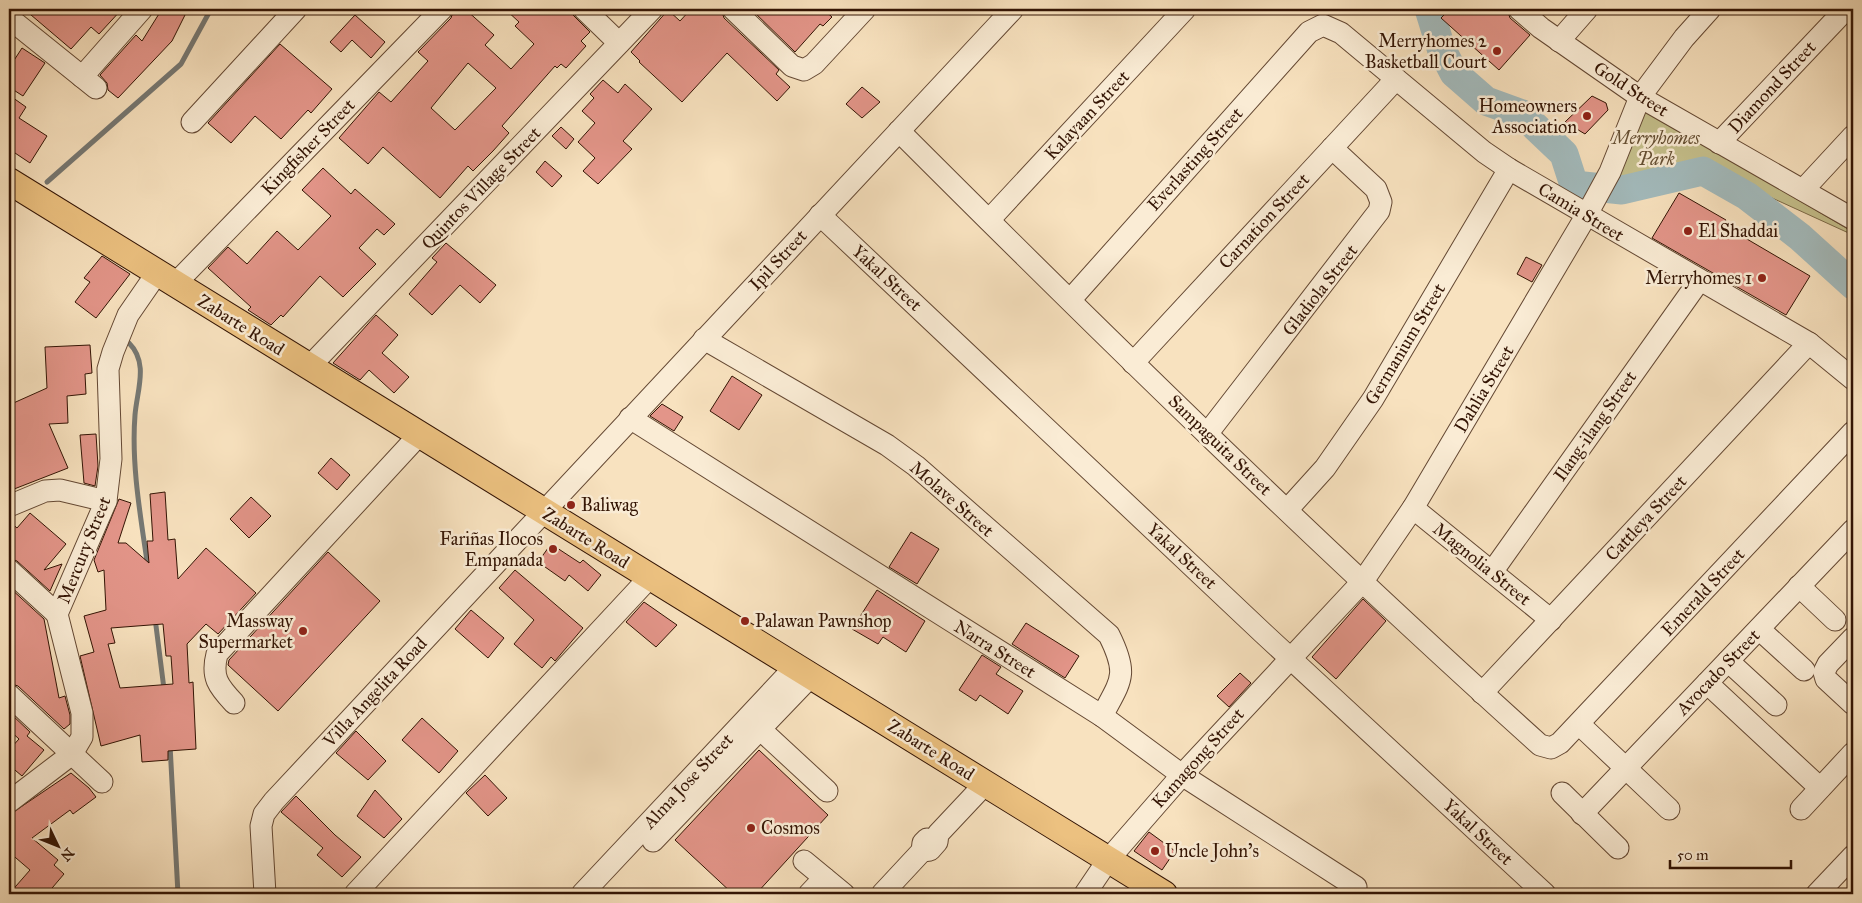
<svg xmlns="http://www.w3.org/2000/svg" width="1862" height="903" font-family="'IM FELL Great Primer',serif">
<rect width="100%" height="100%" fill="#f8e2bf"/>
<filter id="stains"><feTurbulence type="fractalNoise" baseFrequency=".004" numOctaves="4"/><feColorMatrix values="0 0 0 0 .2 0 0 0 0 .09 0 0 0 0 .02 0 0 0 .5 -.17"/></filter>
<radialGradient id="worn" r=".72"><stop offset=".6" stop-color="#630" stop-opacity="0"/><stop offset="1" stop-color="#630" stop-opacity=".3"/></radialGradient>
<polygon fill="#c5c08c" stroke="#7c6a48" points="1644,109 1853,232 1853,235 1700,165 1625,184 1610,180"/>
<g fill="none" stroke-linecap="round" stroke-linejoin="round">
<g stroke="#767873" stroke-width="5">
<polyline points="47,182 181,64 211,9"/>
<path d="M 129,343 C 149,363 137,390 135,415 C 131,465 141,519 148,568"/>
<polyline points="155,618 164,689"/>
<polyline points="170,745 178,894"/>
</g>
<polyline stroke="#a3bbbd" stroke-width="29" points="1429,9 1441,48 1454,73 1486,101 1522,114 1564,154 1574,185 1622,190 1703,171 1747,196 1800,237 1853,285"/>
</g>
<g fill="#e39589" stroke="#331404" fill-rule="evenodd">
<polygon points="24,9 122,9 99,34 91,27 71,49"/>
<polygon points="162,9 188,9 172,41 118,98 108,90 107,83 100,75 136,35 142,41"/>
<path d="M 454,9 L 465,9 L 494,35 L 485,45 L 511,69 L 534,44 L 515,26 L 519,22 L 505,9 L 567,9 L 590,32 L 581,41 L 586,46 L 566,68 L 561,64 L 557,68 L 555,66 L 502,126 L 509,133 L 493,151 L 473,171 L 468,166 L 440,198 L 383,147 L 368,164 L 339,138 L 379,92 L 391,102 L 428,61 L 418,52 L 451,18 ZM 468,63 L 496,88 L 455,130 L 431,108 Z"/>
<polygon points="691,9 721,9 724,18 779,70 776,74 790,87 777,101 727,53 682,102 639,62 640,61 631,52 668,10 680,21"/>
<polygon points="751,9 823,9 832,17 823,26 820,24 795,52"/>
<polygon points="1450,9 1507,9 1510,18 1530,35 1499,70 1441,18"/>
<polygon points="355,15 385,42 371,58 352,40 341,52 330,42"/>
<polygon points="280,44 332,89 311,113 308,110 281,139 255,116 231,143 208,123"/>
<polygon points="22,48 45,63 23,96 9,87 9,68"/>
<polygon points="603,80 618,93 625,84 652,109 623,141 632,149 598,184 583,171 595,158 578,142 595,123 582,111 594,98 590,94"/>
<polygon points="862,87 880,102 862,118 846,104"/>
<polygon points="9,95 26,107 19,118 47,136 30,163 9,149"/>
<polygon points="1592,96 1606,103 1608,110 1585,134 1565,122"/>
<polygon points="561,127 574,139 566,149 552,136"/>
<polygon points="545,161 562,176 552,187 536,172"/>
<polygon points="323,168 351,194 355,189 395,224 384,235 377,229 359,248 376,264 343,297 320,276 283,317 281,315 271,325 248,310 251,307 208,268 228,247 247,264 277,231 298,250 331,216 302,190"/>
<polygon points="1679,193 1726,220 1723,225 1810,276 1786,315 1652,238"/>
<polygon points="446,243 496,285 480,303 460,285 432,315 409,294 437,262 432,258"/>
<polygon points="102,256 130,274 96,318 75,302 90,282 84,278"/>
<polygon points="1526,257 1542,265 1532,282 1517,274"/>
<polygon points="376,315 398,335 382,353 409,377 394,393 369,370 360,380 333,363"/>
<polygon points="90,345 92,373 85,374 86,394 67,396 68,423 49,424 68,468 9,491 9,405 47,388 45,347"/>
<polygon points="732,376 762,395 739,430 710,411"/>
<polygon points="662,404 683,417 674,431 650,416"/>
<polygon points="96,434 98,466 95,486 84,483 80,435"/>
<polygon points="331,458 350,475 337,490 318,473"/>
<path d="M 165,492 L 168,540 L 175,539 L 178,579 L 206,548 L 256,593 L 218,634 L 206,624 L 187,644 L 189,683 L 193,682 L 196,749 L 168,751 L 168,760 L 142,762 L 140,735 L 101,746 L 80,656 L 94,652 L 84,616 L 106,610 L 104,570 L 98,572 L 94,560 L 119,499 L 131,503 L 118,543 L 126,543 L 149,563 L 147,541 L 153,541 L 150,494 ZM 163,624 L 166,656 L 171,656 L 173,684 L 120,688 L 108,644 L 115,643 L 111,628 Z"/>
<polygon points="251,497 271,516 249,538 230,519"/>
<polygon points="30,513 66,544 44,570 62,564 50,591 17,561 9,558 9,521 17,528"/>
<polygon points="911,532 939,549 917,584 889,567"/>
<polygon points="551,544 580,563 583,560 601,575 588,591 569,575 565,581 538,562"/>
<polygon points="328,552 380,601 278,711 228,665 229,660"/>
<polygon points="515,570 583,628 555,661 551,657 542,668 514,644 534,620 499,588"/>
<polygon points="9,587 44,619 59,698 65,696 70,715 70,724 64,729 18,686 9,683"/>
<polygon points="877,590 925,621 906,652 883,637 878,644 852,629"/>
<polygon points="1363,599 1386,621 1336,679 1312,657"/>
<polygon points="644,602 677,625 656,647 626,622"/>
<polygon points="471,610 504,638 488,658 455,629"/>
<polygon points="1026,623 1079,656 1065,678 1012,644"/>
<polygon points="982,655 1001,667 996,674 1023,691 1008,714 980,695 976,701 959,690"/>
<polygon points="1240,673 1251,683 1229,707 1217,696"/>
<polygon points="9,712 30,732 27,736 44,750 22,776 9,765 9,750 19,739 9,730"/>
<polygon points="422,718 458,751 439,773 402,740"/>
<polygon points="356,731 386,761 368,780 336,753"/>
<polygon points="759,750 828,815 756,894 733,894 675,840"/>
<polygon points="71,773 89,788 96,797 73,814 70,810 32,838 58,860 54,865 64,874 47,894 9,894 30,870 9,852 9,815"/>
<polygon points="485,775 507,798 488,816 466,793"/>
<polygon points="375,790 402,819 384,838 357,816"/>
<polygon points="296,796 335,835 361,857 342,877 317,855 323,848 281,812"/>
<polygon points="1149,832 1175,851 1162,870 1134,851"/>
</g>
<g fill="none" stroke-linecap="round" stroke-linejoin="round">
<defs>
<g id="minor">
<polyline points="584,9 619,43"/>
<polyline points="733,9 792,66 804,70 814,64 865,9"/>
<polyline points="1519,9 1541,28 1640,97 1853,219"/>
<polyline points="9,18 96,88"/>
<polyline points="1559,41 1587,9"/>
<polyline points="82,77 142,9"/>
<polyline points="192,122 296,9"/>
<path d="M 899,131 C 1108,340 1320,547 1540,745 L 1551,748 L 1560,743 L 1853,432"/>
<polyline points="1719,143 1846,9"/>
<polyline points="1803,190 1853,136"/>
<polyline points="820,215 1264,634 1545,894"/>
<polyline points="989,220 1185,9"/>
<polyline points="175,284 442,9"/>
<polyline points="1071,299 1309,32 1323,25 1341,33 1484,152 1509,169 1809,343 1853,379"/>
<path d="M 704,339 L 887,445 L 916,466 L 1109,635 C 1129,675 1121,680 1102,716"/>
<polyline points="1133,363 1396,79"/>
<polyline points="309,367 652,9"/>
<polyline points="630,418 1102,716 1182,775 1356,887"/>
<polyline points="1207,434 1379,211 1381,202 1376,189 1332,148"/>
<polyline points="9,506 45,491 60,490 106,501"/>
<polyline points="1413,508 1551,620"/>
<polyline points="1287,510 1325,468 1373,399 1509,169"/>
<polyline points="9,570 57,614"/>
<polyline points="1492,572 1699,281"/>
<polyline points="1799,586 1835,620"/>
<polyline points="1759,629 1804,670"/>
<polyline points="1853,638 1828,664 1824,672 1826,679 1853,704"/>
<polyline points="1728,661 1776,705"/>
<polyline points="1707,683 1820,788"/>
<polyline points="1482,693 1809,343"/>
<polyline points="9,695 102,782"/>
<path d="M 234,703 C 218,686 211,677 217,654 L 419,435"/>
<polyline points="1579,724 1669,809"/>
<polyline points="761,730 827,791"/>
<polyline points="1562,793 1618,848"/>
<polyline points="9,802 72,754 82,737 82,713 57,614 106,501 111,459 108,369 113,352 128,315 157,273"/>
<polyline points="1801,809 1853,753"/>
<polyline points="1582,814 1853,530"/>
<polyline points="653,841 811,676"/>
<polyline points="922,851 930,850 937,842 938,834 985,784"/>
<polyline points="804,861 844,894"/>
<polyline points="265,894 261,826 264,814 274,801 1013,9"/>
<polyline points="355,894 650,577"/>
<polyline points="582,894 795,667"/>
<polyline points="809,894 824,878"/>
<polyline points="882,894 922,851 923,843 927,839"/>
<polyline points="1085,894 1108,860 1182,775 1363,581 1413,508 1586,216 1610,172 1640,97 1684,38 1710,9"/>
<polyline points="1817,894 1853,856"/>
</g>
<polyline id="major" points="9,181 1164,894"/>
</defs>
<use href="#minor" stroke="#644833" stroke-width="23"/>
<use href="#major" stroke="#331404" stroke-width="28"/>
<use href="#minor" stroke="#faecd5" stroke-width="21"/>
<use href="#major" stroke="#ecc180" stroke-width="26"/>
</g>
<g fill="#8f2418" stroke="#faecd5" stroke-width="2">
<circle cx="1497" cy="51" r="5"/>
<circle cx="1587" cy="116" r="5"/>
<circle cx="1688" cy="231" r="5"/>
<circle cx="1762" cy="278" r="5"/>
<circle cx="571" cy="505" r="5"/>
<circle cx="553" cy="549" r="5"/>
<circle cx="745" cy="621" r="5"/>
<circle cx="303" cy="631" r="5"/>
<circle cx="751" cy="828" r="5"/>
<circle cx="1155" cy="851" r="5"/>
</g>
<g text-anchor="middle" dominant-baseline="central" stroke-width="5" stroke-linejoin="round" paint-order="stroke">
<g font-size="18" fill="#331404" stroke="#faecd5" text-anchor="end">
<text x="1487" y="41">Merryhomes 2<tspan x="1487" dy="21">Basketball Court</tspan></text>
<text x="1577" y="106">Homeowners<tspan x="1577" dy="21">Association</tspan></text>
<text x="1698" y="231" text-anchor="start">El Shaddai</text>
<text x="1752" y="278">Merryhomes 1</text>
<text x="581" y="505" text-anchor="start">Baliwag</text>
<text x="543" y="539">Fariñas Ilocos<tspan x="543" dy="21">Empanada</tspan></text>
<text x="293" y="621">Massway<tspan x="293" dy="21">Supermarket</tspan></text>
<text x="755" y="621" text-anchor="start">Palawan Pawnshop</text>
<text x="761" y="828" text-anchor="start">Cosmos</text>
<text x="1165" y="851" text-anchor="start">Uncle John's</text>
</g>
<g font-size="18" fill="#331404" stroke="#faecd5">
<text transform="translate(1772 87) rotate(-47)">Diamond Street</text>
<text transform="translate(1631 89) rotate(33)">Gold Street</text>
<text transform="translate(1087 115) rotate(-47)">Kalayaan Street</text>
<text transform="translate(308 147) rotate(-46)">Kingfisher Street</text>
<text transform="translate(1195 159) rotate(-48)">Everlasting Street</text>
<text transform="translate(481 188) rotate(-46)">Quintos Village Street</text>
<text transform="translate(1581 212) rotate(31)">Camia Street</text>
<text transform="translate(1264 221) rotate(-47)">Carnation Street</text>
<text transform="translate(778 260) rotate(-47)">Ipil Street</text>
<text transform="translate(887 278) rotate(43)">Yakal Street</text>
<text transform="translate(1320 290) rotate(-52)">Gladiola Street</text>
<text transform="translate(241 325) rotate(32)">Zabarte Road</text>
<text transform="translate(1405 344) rotate(-59)">Germanium Street</text>
<text transform="translate(1484 389) rotate(-59)">Dahlia Street</text>
<text transform="translate(1595 426) rotate(-55)">Ilang-ilang Street</text>
<text transform="translate(1220 445) rotate(44)">Sampaguita Street</text>
<text transform="translate(952 499) rotate(41)">Molave Street</text>
<text transform="translate(1646 518) rotate(-47)">Cattleya Street</text>
<text transform="translate(586 538) rotate(32)">Zabarte Road</text>
<text transform="translate(84 550) rotate(-68)">Mercury Street</text>
<text transform="translate(1182 556) rotate(43)">Yakal Street</text>
<text transform="translate(1482 564) rotate(39)">Magnolia Street</text>
<text transform="translate(1703 592) rotate(-47)">Emerald Street</text>
<text transform="translate(995 649) rotate(32)">Narra Street</text>
<text transform="translate(1718 672) rotate(-46)">Avocado Street</text>
<text transform="translate(375 692) rotate(-47)">Villa Angelita Road</text>
<text transform="translate(931 750) rotate(32)">Zabarte Road</text>
<text transform="translate(1198 758) rotate(-48)">Kamagong Street</text>
<text transform="translate(688 781) rotate(-47)">Alma Jose Street</text>
<text transform="translate(1478 832) rotate(43)">Yakal Street</text>
</g>
<g font-size="18" font-style="italic" fill="#665034" stroke="#faecd5">
<text x="1656" y="138">Merryhomes<tspan x="1656" dy="21">Park</tspan></text>
</g>
</g>
<rect width="1862" height="903" fill="none" stroke="#f8e2bf" stroke-width="30"/>
<rect x="10" y="10" width="1842" height="883" fill="none" stroke="#331404" stroke-width="2.5"/>
<rect x="15" y="15" width="1832" height="873" fill="none" stroke="#331404"/>
<g transform="translate(58 846) rotate(133)" stroke="#faecd5" stroke-width="4" paint-order="stroke">
<path d="M0-4L9 19L0 12L-9 19Z" fill="#331404"/>
<text y="-8" font-size="14" font-weight="bold" text-anchor="middle" fill="#331404">N</text>
</g>
<path d="M1670 860v8h121v-8" fill="none" stroke="#331404" stroke-width="2.5"/>
<text x="1677" y="860" font-size="15" fill="#331404" stroke="#faecd5" stroke-width="4" paint-order="stroke">50 m</text>
<rect width="100%" height="100%" filter="url(#stains)"/>
<rect width="100%" height="100%" fill="url(#worn)"/>
</svg>
